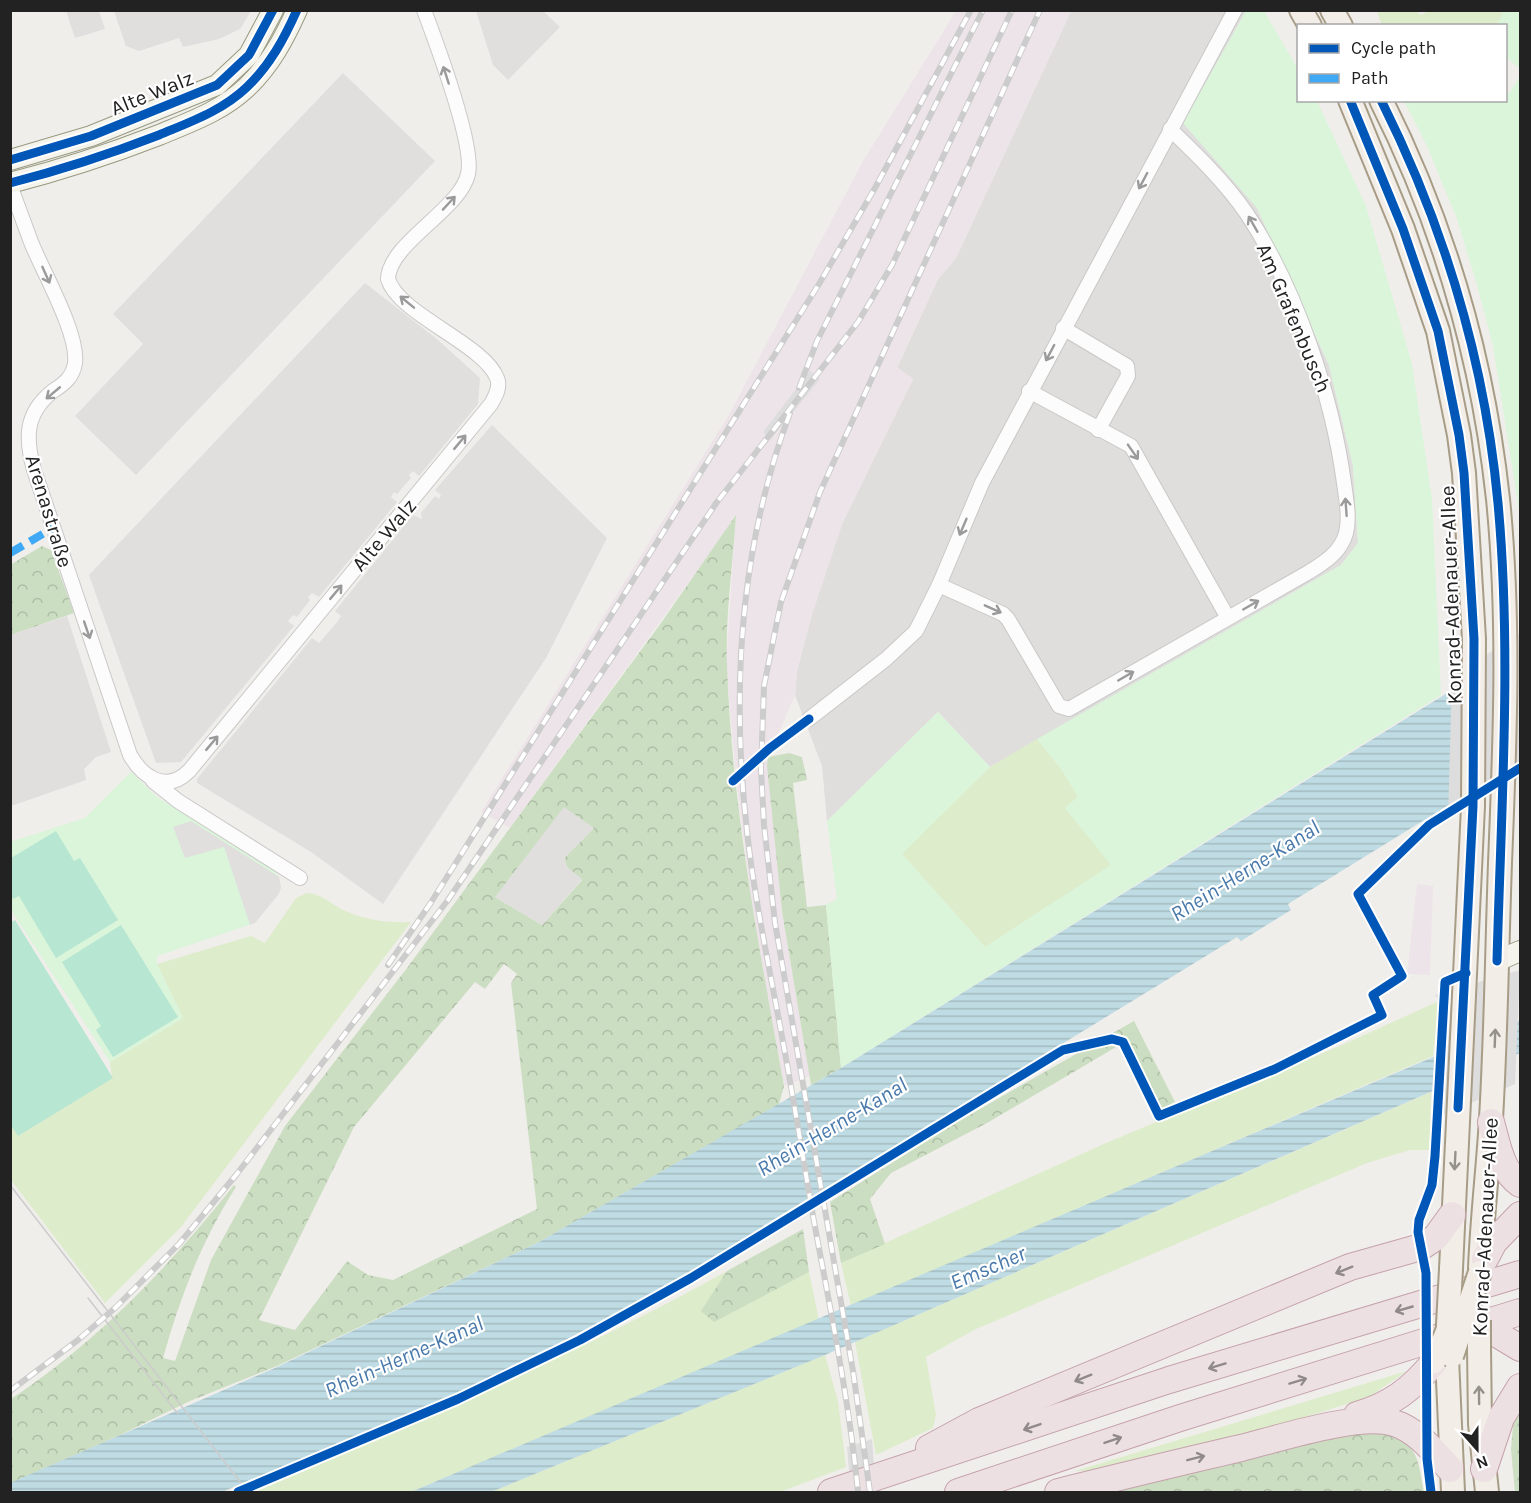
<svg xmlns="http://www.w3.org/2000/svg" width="1531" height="1503" font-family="Karla,sans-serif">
<defs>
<pattern id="forest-crowns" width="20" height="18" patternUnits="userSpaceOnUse" patternTransform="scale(1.5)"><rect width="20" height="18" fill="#cbdec1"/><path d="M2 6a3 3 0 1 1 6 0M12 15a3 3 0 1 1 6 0" fill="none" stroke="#aebea6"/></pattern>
<pattern id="water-rules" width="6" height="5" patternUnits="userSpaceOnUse" patternTransform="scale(1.5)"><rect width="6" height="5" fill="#bfdbe3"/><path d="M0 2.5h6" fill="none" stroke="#a4bcc2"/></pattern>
</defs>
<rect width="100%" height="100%" fill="#f0eeeb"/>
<polygon fill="#dfdedc" points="1071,11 1246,11 1184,123 1257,208 1329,365 1353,466 1358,543 1341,565 990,767 938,712 827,821 822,766 795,695 797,671 812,614 842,524 913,379 897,368 938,279 956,258"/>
<g fill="#ede4e9">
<polygon points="956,11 1071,11 956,258 938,279 897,367 913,379 842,524 812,614 797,671 795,695 768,757 782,911 810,1076 784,1086 753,914 737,786 726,664 736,517 510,828 481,812 730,413 863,161"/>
<polygon points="1417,884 1433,886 1430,975 1407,974"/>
</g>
<g fill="#ddeccb">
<polygon points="1431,10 1500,11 1503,14 1497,25 1382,26 1377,11 1416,11 1421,15"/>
<polygon points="1037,739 1062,770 1078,797 1065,808 1112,865 985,947 901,853 990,767"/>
<path d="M 307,893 C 320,893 330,903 341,909 C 364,920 386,923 411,922 L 181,1227 L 105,1303 L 11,1180 L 10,1124 L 18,1136 L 112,1078 L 110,1062 L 183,1018 L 157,964 L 251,936 L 265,943 L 296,898 Z"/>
<polygon points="1439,1001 1433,1056 851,1306 841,1263 1106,1143 1342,1045"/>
<polygon points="1431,1092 1430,1150 1410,1150 1367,1163 976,1329 926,1357 936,1415 933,1428 876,1455 855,1342"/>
<path d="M 727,1271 L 702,1311 L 714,1321 L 809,1272 L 819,1320 L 411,1492 L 261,1492 L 258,1489 C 417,1422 576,1355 727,1271 Z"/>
<polygon points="825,1355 838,1401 846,1467 780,1492 491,1492"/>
<polygon points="1407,1371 1369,1397 1296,1420 1100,1471 1075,1471"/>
</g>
<g fill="url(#forest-crowns)" fill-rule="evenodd">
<path d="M 736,515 C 733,565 725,616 727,666 C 732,807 759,947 784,1086 L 779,1104 L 539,1242 L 277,1366 L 190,1401 L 120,1435 L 11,1483 L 11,1399 C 97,1342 170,1266 234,1185 L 236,1187 C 202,1240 180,1297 163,1358 L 175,1361 L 211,1260 L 285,1126 L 407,968 L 661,623 ZM 594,828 L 564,858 L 567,867 L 582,880 L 542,925 L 495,897 ZM 504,964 L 517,974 L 511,983 L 537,1209 L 393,1280 L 368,1275 L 347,1261 L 295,1330 L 259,1320 L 354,1127 L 475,982 L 485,989 Z"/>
<polygon points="42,546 51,550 74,613 11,635 10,565"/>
<polygon points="789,753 802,757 807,780 793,783 807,907 826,905 841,1068 811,1085 782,911 767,766 768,757"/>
<polygon points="1134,1021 1175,1102 1162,1109 1128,1040 987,1123 891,1173 870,1199 885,1244 841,1263 830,1202 950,1126"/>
<polygon points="803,1229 809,1272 714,1322 701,1311 727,1271"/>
<polygon points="1520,1398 1520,1492 1515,1492 1511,1449 1515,1402"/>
<path d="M 1371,1431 C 1416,1439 1417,1451 1424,1492 L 1111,1492 L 1354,1433 Z"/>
</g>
<g fill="#daf5da">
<polygon points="1246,11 1264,11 1298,69 1298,100 1317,101 1366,206 1412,364 1432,499 1441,695 841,1068 826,905 837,899 827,821 938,712 990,767 902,854 985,947 1111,865 1065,808 1078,797 1062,770 1037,739 1341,565 1358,543 1353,466 1329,365 1257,208 1183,123"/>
<polygon points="1500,11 1520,11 1520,69 1506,57 1506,26 1497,25 1503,14"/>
<polygon points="1520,76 1520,517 1493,346 1477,285 1456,216 1426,144 1404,101 1506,100 1506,93 1509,93"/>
<polygon points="131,772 157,797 274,871 279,877 281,888 255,923 157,956 157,964 183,1018 110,1062 11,910 10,842 85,818"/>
</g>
<g fill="#b7e6d2">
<polygon points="56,831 74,861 80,858 118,920 56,958 19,896 13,899 10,895 11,858"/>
<polygon points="15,920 113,1078 18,1136 10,1124 10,923"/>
<polygon points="121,925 178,1017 113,1057 96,1030 101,1026 62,962"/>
</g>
<g fill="#e0dfde">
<polygon points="66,11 99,11 105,29 75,38"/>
<polygon points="114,11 114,10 251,11 240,29 219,39 183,47 179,38 139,51 126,46"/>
<polygon points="476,11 543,11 560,27 508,80 493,65"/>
<polygon points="343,73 435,161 136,475 75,416 143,344 113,314"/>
<polygon points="365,283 438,340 480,378 478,404 419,476 413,471 409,475 411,478 397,494 394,492 391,497 397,502 319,597 312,593 308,597 310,600 297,617 293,615 288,621 294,626 181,762 156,763 89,575"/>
<polygon points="492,425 607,538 546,658 383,904 311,852 197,783 197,779 312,638 319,643 338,621 341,616 335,611 413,515 422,519 421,513 435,496 439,499 441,495 435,490"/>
<polygon points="67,616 111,752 96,757 84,769 86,780 11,806 11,635"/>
<polygon points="564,807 594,828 564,858 567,867 582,879 542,925 495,897"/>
<polygon points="191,821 279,877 281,888 278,895 255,923 250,925 224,847 185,858 173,827"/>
</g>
<g fill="url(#water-rules)">
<polygon points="1520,648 1520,761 1288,904 1291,910 1241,941 1237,937 653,1294 552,1347 457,1393 222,1492 11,1492 10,1483 277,1367 539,1242 841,1068"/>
<polygon points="1520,1020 1520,1053 825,1355 491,1492 411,1492"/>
</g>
<g fill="#dedddd">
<polygon points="810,371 820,379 771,439 763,432"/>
<polygon points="1520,633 1520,777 1448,820 1452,677"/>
<polygon points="1520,970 1515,1084 1434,1119 1440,1002 1435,995"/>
<polygon points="872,1439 876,1492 851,1492 847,1447"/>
</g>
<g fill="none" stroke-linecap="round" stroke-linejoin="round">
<defs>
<g id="street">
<path d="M 10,185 C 17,204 24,223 31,242 C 42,270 79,334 75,363 C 73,377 64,384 53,391 C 25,413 25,438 34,470 L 130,755 C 143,778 167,793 189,771 L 491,404 C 495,397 501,387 497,378 C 484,344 398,314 388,279 C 389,243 460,210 468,174 C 475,146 436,42 424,10"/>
<polyline points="1063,328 1127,366 1128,376 1098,430"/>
<polyline points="1029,391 1131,446 1228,618"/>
<path d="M 939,585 L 1003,614 L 1008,619 L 1059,706 L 1069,709 L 1309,572 C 1325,562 1341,552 1346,533 C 1350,517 1346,499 1344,483 C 1332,395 1296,288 1247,214 C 1225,182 1198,156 1170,129"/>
<polyline points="809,719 886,659 916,631 939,585 982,483 1235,10"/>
<polyline points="153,781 178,801 300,878"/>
</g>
<g id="secondary">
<polyline points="10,160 91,136 217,85 249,55 273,10"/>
<path d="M 10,183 C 61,170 110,154 159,135 C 190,122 222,111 247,87 C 270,65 284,39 297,10"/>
<polyline points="1497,961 1520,951"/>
</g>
<g id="primary">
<polyline points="1301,10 1310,26"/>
<polyline points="1332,10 1341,26"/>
<polyline points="1350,100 1403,229 1438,331 1459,435 1464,473 1474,639 1473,806 1451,1269"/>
<path d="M 1381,100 C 1444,225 1483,360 1498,499 C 1510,619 1505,742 1500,863 C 1497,948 1496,1034 1491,1119 C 1488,1169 1482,1218 1480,1268"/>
<polyline points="1479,1348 1480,1424 1487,1492"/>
<polyline points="1447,1358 1453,1492"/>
</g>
<g id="highway">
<path d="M 1491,1122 C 1497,1143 1501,1171 1520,1184"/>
<polyline points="1485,1259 1494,1242 1520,1215"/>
<polyline points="1492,1331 1520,1348"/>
<path d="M 1357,1415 C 1391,1405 1412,1389 1434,1362"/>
<polyline points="929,1448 979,1421 1350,1267 1421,1247 1436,1237 1452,1215"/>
<polyline points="1484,1469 1501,1418 1520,1387"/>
<polyline points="831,1492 1169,1380 1520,1274"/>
<polyline points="958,1492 1180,1418 1520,1312"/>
<path d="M 1058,1492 C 1119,1477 1180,1462 1241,1448 C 1277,1439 1360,1412 1394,1423 C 1417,1430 1434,1452 1450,1469"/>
</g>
</defs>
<use href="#street" stroke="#c9c8c7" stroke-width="16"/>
<use href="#secondary" stroke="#999a82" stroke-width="22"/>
<use href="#primary" stroke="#a79c86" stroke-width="26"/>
<use href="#highway" stroke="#c5a2ac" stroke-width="28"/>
<use href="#street" stroke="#fdfcfc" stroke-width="14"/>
<use href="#secondary" stroke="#f4f4ed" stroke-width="20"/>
<use href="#primary" stroke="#f3ede7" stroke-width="22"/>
<use href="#highway" stroke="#ece0e2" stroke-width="26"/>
<g stroke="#ccc" stroke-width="1.5">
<polyline points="10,1185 248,1492"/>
<polyline points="88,1298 178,1414"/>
</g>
<defs>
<g id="rail">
<polyline points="799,388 817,341 983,10"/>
<path d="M 790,413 C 740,546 731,691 747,831 C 754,896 768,961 780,1026 C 792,1089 802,1152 813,1216 C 830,1308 849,1399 858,1492"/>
<polyline points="388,965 430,904 819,284 875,188 971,10"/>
<polyline points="10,1391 78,1340 115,1308 179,1244 236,1175 448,900 717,502 858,322 892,265 1012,10"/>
<polyline points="870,1492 853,1371 775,923 764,825 761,770 764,686 781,602 820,492 1040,10"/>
</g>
</defs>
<use href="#rail" stroke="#ccc" stroke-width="6"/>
<use href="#rail" stroke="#fff" stroke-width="4" stroke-dasharray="11" stroke-linecap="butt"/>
<defs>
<g id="primary-bridge">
<polyline points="1447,1343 1451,1269"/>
<polyline points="1479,1348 1479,1320"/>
<polyline points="1452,1356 1480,1272"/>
<polyline points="1434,1362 1449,1327"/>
</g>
</defs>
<use href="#primary-bridge" stroke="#a79c86" stroke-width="26" stroke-linecap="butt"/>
<use href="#primary-bridge" stroke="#f3ede7" stroke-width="22"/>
<polyline stroke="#3fa9f5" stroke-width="8" stroke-dasharray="15 8" stroke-linecap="butt" points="10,553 53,528"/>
<defs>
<g id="cycleway">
<polyline points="1350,100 1403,229 1438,331 1459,435 1464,473 1474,639 1473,806 1458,1108"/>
<path d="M 1381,100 C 1444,226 1485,363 1498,503 C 1512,655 1501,808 1497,961"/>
<polyline points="10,160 91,136 217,85 249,55 273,10"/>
<path d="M 10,183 C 61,170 110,154 159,135 C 190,122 222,111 247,87 C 270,65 284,39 297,10"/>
<polyline points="733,781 770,748 809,719"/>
<polyline points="238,1492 458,1399 580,1340 691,1278 1063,1050 1112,1039 1123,1042 1159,1116 1275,1069 1382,1015 1373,995 1402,976 1358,894 1429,825 1520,768"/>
<polyline points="1431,1492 1427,1459 1426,1273 1418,1232 1419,1220 1432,1185 1435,1156 1445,982 1466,973"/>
</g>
</defs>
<use href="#cycleway" stroke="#fff" stroke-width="13"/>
<use href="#cycleway" stroke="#0057b8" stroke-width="9"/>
</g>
<defs><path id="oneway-shaft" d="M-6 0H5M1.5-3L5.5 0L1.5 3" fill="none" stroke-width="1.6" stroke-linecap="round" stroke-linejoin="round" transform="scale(1.5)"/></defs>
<g stroke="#9a9a9a">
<use href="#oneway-shaft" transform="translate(446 75) rotate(-108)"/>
<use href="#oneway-shaft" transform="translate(1143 181) rotate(118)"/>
<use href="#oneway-shaft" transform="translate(449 203) rotate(-47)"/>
<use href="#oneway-shaft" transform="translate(1253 224) rotate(-120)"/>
<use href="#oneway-shaft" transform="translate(46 275) rotate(66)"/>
<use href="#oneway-shaft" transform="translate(407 302) rotate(-141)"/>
<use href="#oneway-shaft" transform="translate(1050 353) rotate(118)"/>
<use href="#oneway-shaft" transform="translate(53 393) rotate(140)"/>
<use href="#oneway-shaft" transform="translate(460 442) rotate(-50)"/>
<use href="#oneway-shaft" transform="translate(1133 452) rotate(55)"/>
<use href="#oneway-shaft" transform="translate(1346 507) rotate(-94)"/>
<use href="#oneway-shaft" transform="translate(963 527) rotate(113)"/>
<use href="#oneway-shaft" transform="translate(336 592) rotate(-50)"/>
<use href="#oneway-shaft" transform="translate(1251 605) rotate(-30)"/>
<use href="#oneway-shaft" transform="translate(993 609) rotate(24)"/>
<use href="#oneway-shaft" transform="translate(87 630) rotate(71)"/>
<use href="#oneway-shaft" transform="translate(1126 676) rotate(-30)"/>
<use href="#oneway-shaft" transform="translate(212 743) rotate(-50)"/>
</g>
<g stroke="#95928e">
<use href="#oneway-shaft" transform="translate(1495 1038) rotate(-88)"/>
<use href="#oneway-shaft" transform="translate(1455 1161) rotate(93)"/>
<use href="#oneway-shaft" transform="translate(1479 1395) rotate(-91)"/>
</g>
<g stroke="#918a8c">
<use href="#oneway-shaft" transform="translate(1344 1270) rotate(158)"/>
<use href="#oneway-shaft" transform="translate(1404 1309) rotate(164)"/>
<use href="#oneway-shaft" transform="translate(1217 1366) rotate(163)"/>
<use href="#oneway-shaft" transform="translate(1083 1378) rotate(158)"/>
<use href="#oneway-shaft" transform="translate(1298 1381) rotate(-17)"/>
<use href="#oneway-shaft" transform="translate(1032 1427) rotate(161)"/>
<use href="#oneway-shaft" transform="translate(1113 1440) rotate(-18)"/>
<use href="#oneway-shaft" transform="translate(1196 1458) rotate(-14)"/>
</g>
<g text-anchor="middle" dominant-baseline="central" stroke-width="4.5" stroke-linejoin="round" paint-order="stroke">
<g font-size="21" fill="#222" stroke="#fff">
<text transform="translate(152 93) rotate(-22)">Alte Walz</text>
<text transform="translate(1294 318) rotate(67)">Am Grafenbusch</text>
<text transform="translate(49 511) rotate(73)">Arenastraße</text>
<text transform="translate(384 535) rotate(-50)">Alte Walz</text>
<text transform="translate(1451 595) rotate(-92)">Konrad-Adenauer-Allee</text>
<text transform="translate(1485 1227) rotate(-87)">Konrad-Adenauer-Allee</text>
</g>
<g font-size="22" font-style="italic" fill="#4a7aab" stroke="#fff">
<text transform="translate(1245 871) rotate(-32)">Rhein-Herne-Kanal</text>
<text transform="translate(832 1127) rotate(-31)">Rhein-Herne-Kanal</text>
<text transform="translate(988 1268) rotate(-23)">Emscher</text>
<text transform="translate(404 1357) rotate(-24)">Rhein-Herne-Kanal</text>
</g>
</g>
<rect width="1531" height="1503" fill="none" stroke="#222222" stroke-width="24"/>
<rect x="1297" y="24" width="210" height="78" fill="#ffffff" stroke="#a7a7a7" stroke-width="1.5"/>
<rect x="1309" y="44" width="30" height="9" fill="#0057b8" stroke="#a7a7a7" stroke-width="1.5"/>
<text x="1351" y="54" font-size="18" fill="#222222">Cycle path</text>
<rect x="1309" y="74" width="30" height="9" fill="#3fa9f5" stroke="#a7a7a7" stroke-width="1.5"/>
<text x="1351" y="84" font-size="18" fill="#222222">Path</text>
<g transform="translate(1477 1449) rotate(159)" stroke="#ffffff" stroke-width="4.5" paint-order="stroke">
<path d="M0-4.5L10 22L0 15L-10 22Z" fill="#222222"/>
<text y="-9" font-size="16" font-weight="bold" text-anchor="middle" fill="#222222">N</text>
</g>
</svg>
